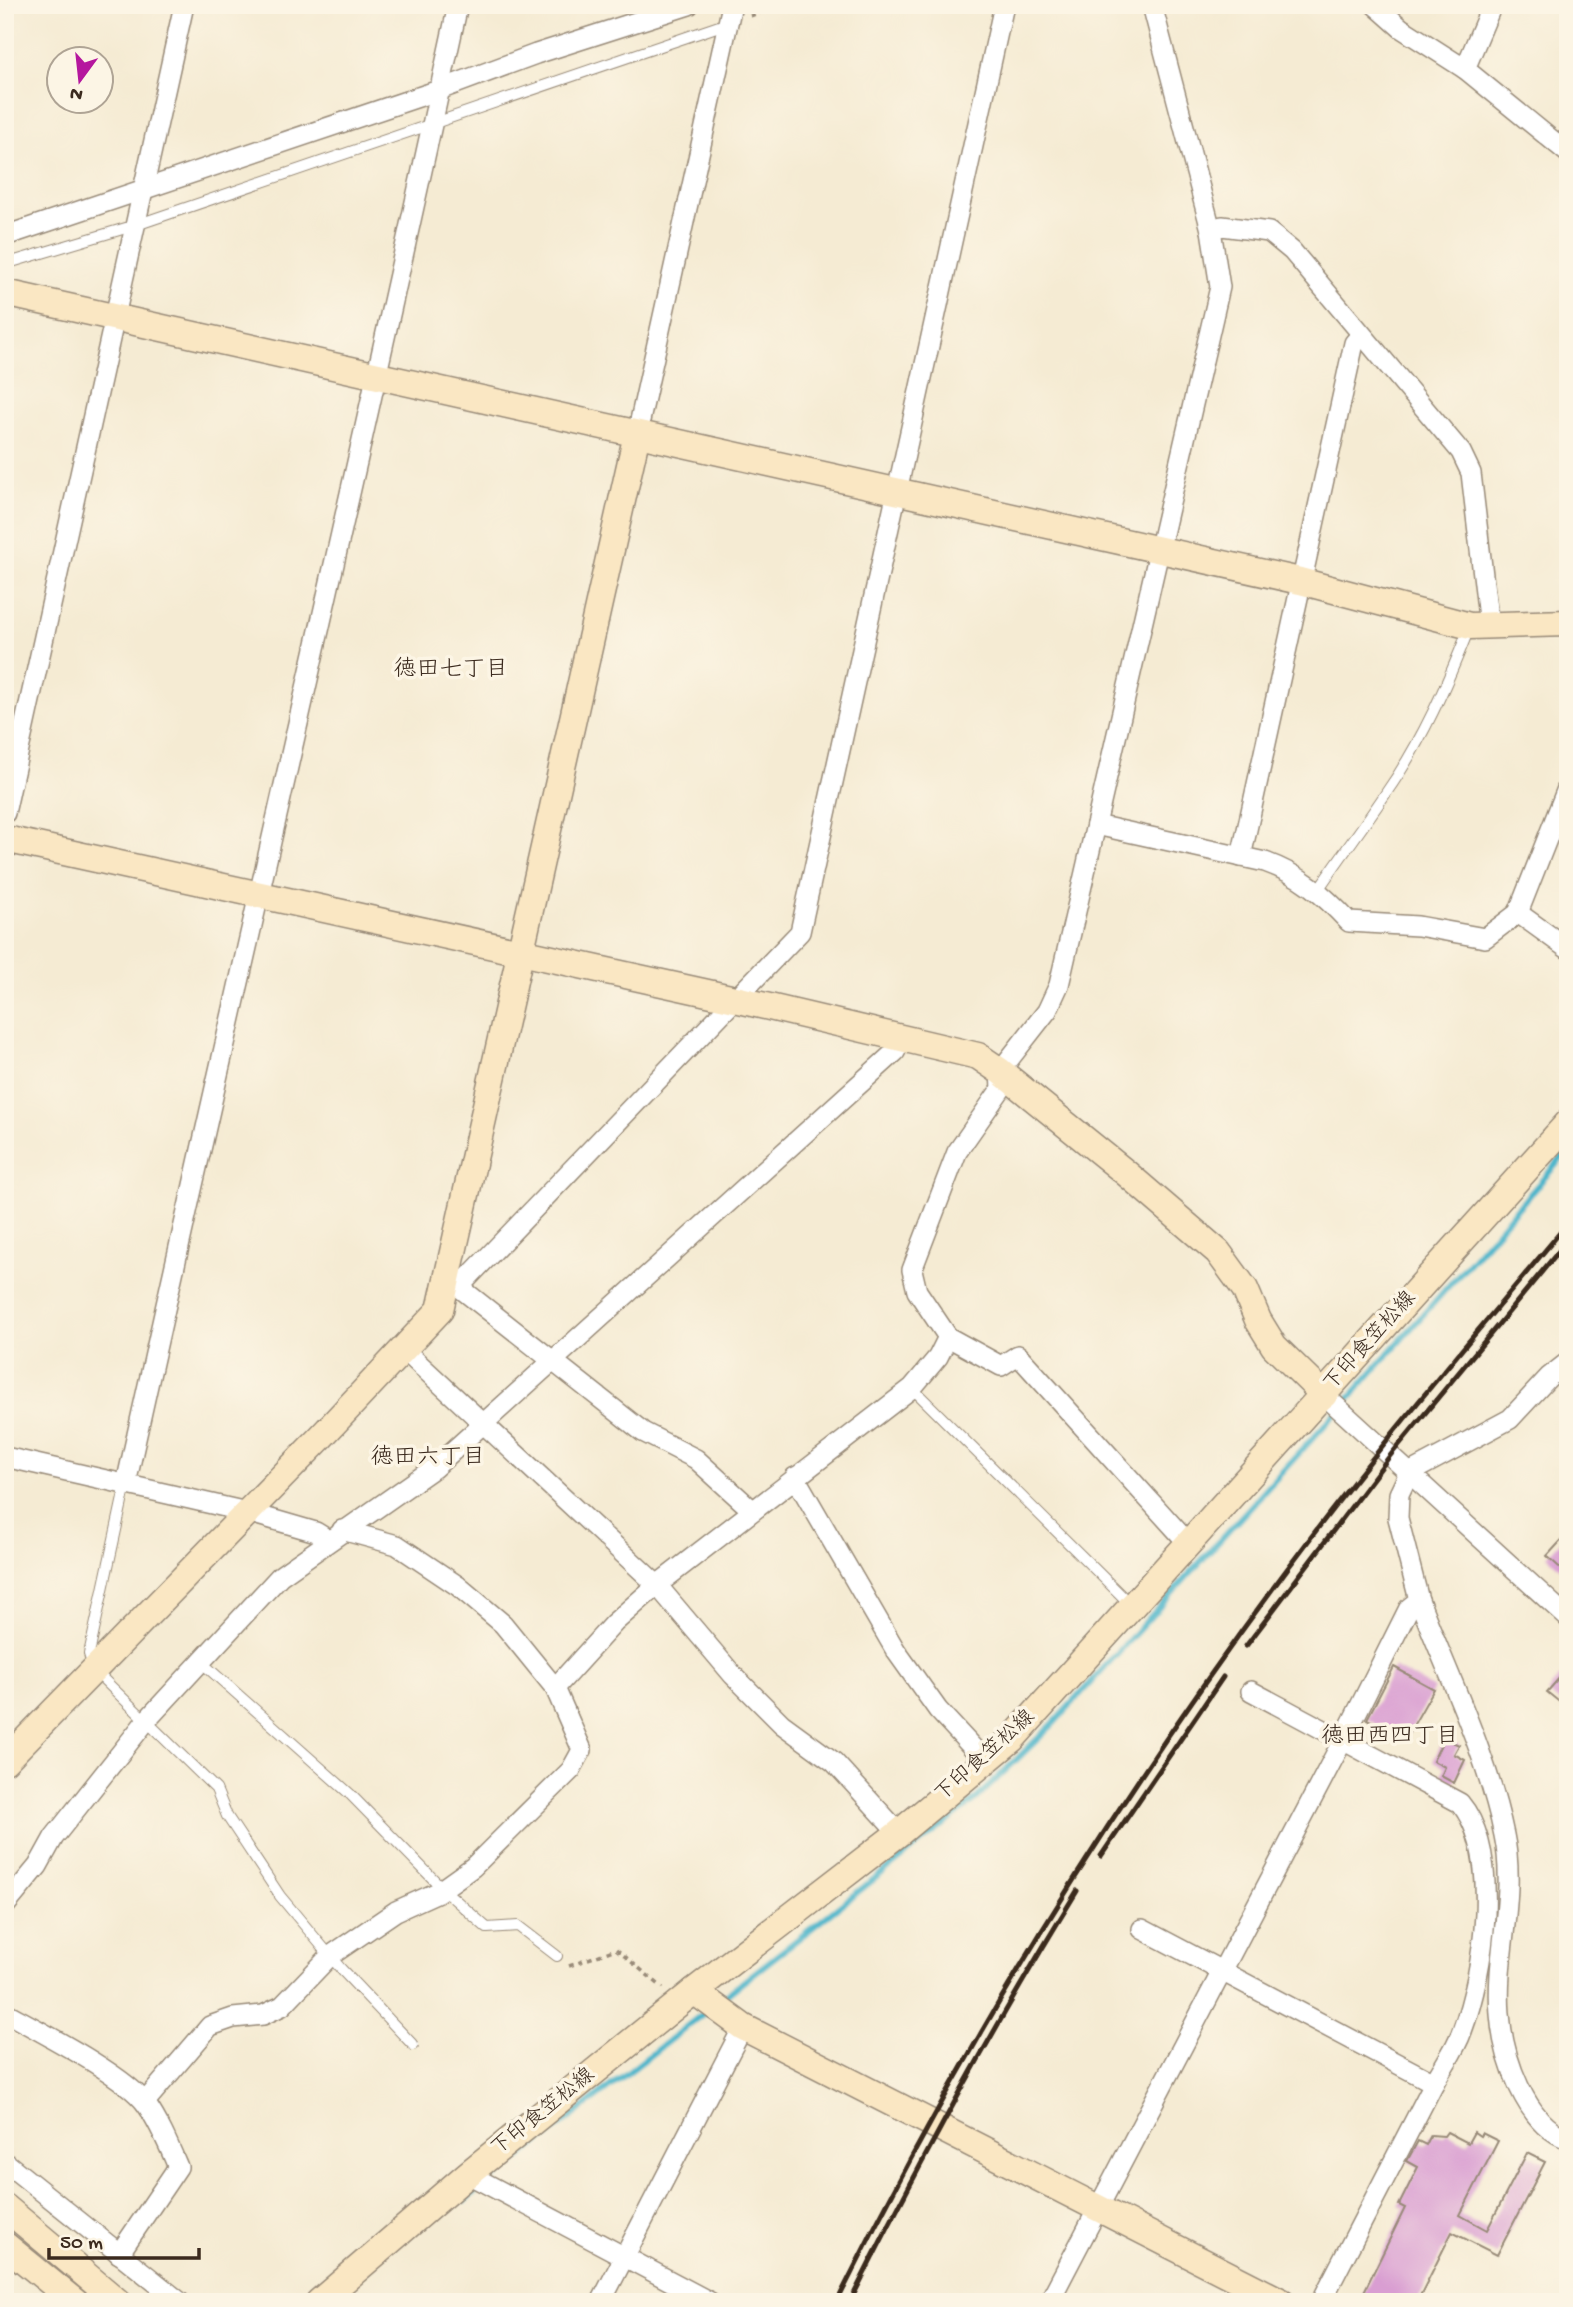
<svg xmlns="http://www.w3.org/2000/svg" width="1573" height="2307" font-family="'Gochi Hand','Klee One',sans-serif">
<rect width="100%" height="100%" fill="#fcf5e5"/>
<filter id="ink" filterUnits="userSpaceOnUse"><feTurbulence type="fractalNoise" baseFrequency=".0143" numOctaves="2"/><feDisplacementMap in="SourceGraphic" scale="14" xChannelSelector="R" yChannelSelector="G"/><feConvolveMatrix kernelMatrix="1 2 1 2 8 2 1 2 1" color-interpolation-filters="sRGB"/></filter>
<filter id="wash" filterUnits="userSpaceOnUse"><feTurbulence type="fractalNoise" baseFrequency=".00686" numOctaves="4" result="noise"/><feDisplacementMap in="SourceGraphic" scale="28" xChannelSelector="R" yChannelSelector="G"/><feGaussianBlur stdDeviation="1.57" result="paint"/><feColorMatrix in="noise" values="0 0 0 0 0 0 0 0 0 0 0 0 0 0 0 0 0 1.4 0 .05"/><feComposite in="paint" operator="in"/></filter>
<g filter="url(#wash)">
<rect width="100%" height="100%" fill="#f5ebd3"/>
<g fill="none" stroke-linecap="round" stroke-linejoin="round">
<g stroke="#4cb5cb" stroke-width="6">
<polyline points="720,2000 976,1799 1053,1724 1360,1386 1568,1151"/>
<polyline points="465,2200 709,2009"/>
</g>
</g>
<g id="blocks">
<g fill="#d99ed2">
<polygon points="1568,1533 1568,1575 1547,1556"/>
<polygon points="1394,1667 1434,1689 1405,1740 1367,1719"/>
<polygon points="1568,1668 1568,1709 1547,1692"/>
<polygon points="1444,1738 1459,1745 1454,1754 1465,1760 1454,1783 1441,1776 1445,1767 1433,1761"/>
<polygon points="1447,2132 1468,2143 1474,2132 1480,2136 1482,2133 1498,2141 1460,2215 1487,2230 1527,2153 1545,2162 1497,2255 1452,2232 1417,2302 1359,2302 1405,2208 1399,2205 1418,2167 1407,2161 1418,2141 1426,2145 1431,2135 1444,2136"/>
</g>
</g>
</g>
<g filter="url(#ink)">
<use href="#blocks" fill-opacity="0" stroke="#988a78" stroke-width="2"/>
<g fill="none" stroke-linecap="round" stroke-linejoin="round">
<defs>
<g id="lane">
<polyline points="5,264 136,225 728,23"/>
<path d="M 1318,890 C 1340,857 1364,826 1386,793 C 1422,742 1447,684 1470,626"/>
<polyline points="912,1388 1132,1606"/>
<polyline points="126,1484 89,1654 94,1670 216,1789 227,1816 280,1896 341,1969 413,2045"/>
<polyline points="200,1661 350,1794 443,1889 487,1928 518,1926 557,1956"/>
</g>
<g id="street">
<polyline points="1375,5 1401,28 1465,69 1568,153"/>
<polyline points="1465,69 1492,5"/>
<polyline points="1211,230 1222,226 1269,232 1292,251 1461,452 1471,473 1489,626"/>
<polyline points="5,236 439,90 536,54 689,5"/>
<polyline points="637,434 732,5"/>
<polyline points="5,813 184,5"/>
<path d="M 1096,825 L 1265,862 C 1301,875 1323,894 1349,922 L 1418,926 L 1485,938 L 1518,913 L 1568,786"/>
<polyline points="1241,857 1354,343 1361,335"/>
<polyline points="1518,913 1568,949"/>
<polyline points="449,1285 459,1287 643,1432 696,1459 752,1510"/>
<polyline points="459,1287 800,932 1004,5"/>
<polyline points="948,1337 1001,1366 1018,1355 1189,1544"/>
<polyline points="403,1349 657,1585 733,1675 782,1724 834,1762 899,1833"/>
<polyline points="1324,1395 1568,1618"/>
<polyline points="5,1457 247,1512 316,1532 329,1540"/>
<polyline points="795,1477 896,1651 938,1710 986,1762"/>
<path d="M 126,1484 C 235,991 352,499 458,5"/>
<path d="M 1419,1600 C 1448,1675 1488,1756 1504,1835 C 1517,1896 1495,1954 1500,2014 C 1503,2056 1525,2124 1568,2139"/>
<polyline points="555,1688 614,1623 657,1585 912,1388 938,1357 948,1337 917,1291 912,1270 957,1152 1001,1089 1000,1071 1047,1011 1059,985 1220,287 1211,230 1152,5"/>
<path d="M 1251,1691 L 1460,1803 C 1502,1853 1484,1973 1462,2031 C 1456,2049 1443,2066 1434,2083"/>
<polyline points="5,1906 38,1866 54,1837 146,1721 280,1576 434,1468 895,1052 903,1037"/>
<polyline points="1142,1929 1434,2083 1321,2302"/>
<path d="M 5,2012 C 39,2031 125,2075 146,2104 C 159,2122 169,2146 178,2167 L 119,2254"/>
<polyline points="145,2102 210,2026 233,2018 263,2015 282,2006 330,1956 396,1911 438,1892 473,1867 571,1770 582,1750 555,1688 503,1624 458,1586 397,1545 342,1530"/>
<polyline points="5,2162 180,2302"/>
<polyline points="468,2174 710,2302"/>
<polyline points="601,2302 743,2027"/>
<polyline points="1049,2302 1343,1740 1409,1608 1419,1600 1398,1518 1399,1494 1409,1473 1510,1419 1549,1377 1568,1362"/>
</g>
<g id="secondary">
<polyline points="5,293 1300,581 1470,626 1568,623"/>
<polyline points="5,839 735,999 978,1056 1000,1071 1126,1173 1218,1252 1245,1289 1258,1320 1274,1346 1324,1395"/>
<polyline points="5,1761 320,1438 440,1310 637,434"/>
<polyline points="694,1991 743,2027 1282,2302"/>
<polyline points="5,2207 118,2302"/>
<polyline points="5,2245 75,2302"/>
<polyline points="319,2302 468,2174 694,1991 899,1833 1012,1739 1568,1123"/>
</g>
</defs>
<use href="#lane" stroke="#988a78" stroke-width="12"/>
<use href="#street" stroke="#988a78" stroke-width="22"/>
<use href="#secondary" stroke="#988a78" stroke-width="29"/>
<g stroke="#988a78" stroke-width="3.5" stroke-dasharray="5 5" stroke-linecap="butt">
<polyline points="750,16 781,5"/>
<polyline points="569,1966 616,1949 663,1988"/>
</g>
<use href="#lane" stroke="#fff" stroke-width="10"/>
<use href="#street" stroke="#fff" stroke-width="19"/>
<use href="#secondary" stroke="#fae7c3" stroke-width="26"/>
<g stroke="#3b2a1e" stroke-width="5">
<polyline points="1246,1646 1389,1457 1568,1240"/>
<polyline points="1101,1856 1223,1677"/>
<path d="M 837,2302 C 972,2028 1134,1770 1318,1528 C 1398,1423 1484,1324 1568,1223"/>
<path d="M 850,2302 C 920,2162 995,2024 1077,1891"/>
</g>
</g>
</g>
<g text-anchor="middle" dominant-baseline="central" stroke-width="7" stroke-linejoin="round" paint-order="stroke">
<g font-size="21" fill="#3b2a1e" stroke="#fcf5e5">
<text transform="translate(1371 1342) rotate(-48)">下印食笠松線</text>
<text transform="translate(986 1757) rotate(-42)">下印食笠松線</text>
<text transform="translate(544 2113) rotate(-39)">下印食笠松線</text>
</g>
<g font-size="23" fill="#3b2a1e" stroke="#fcf5e5">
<text x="451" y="670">徳田七丁目</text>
<text x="428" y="1458">徳田六丁目</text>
<text x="1390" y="1737">徳田西四丁目</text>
</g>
</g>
<rect width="1573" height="2307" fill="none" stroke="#fcf5e5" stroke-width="28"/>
<g transform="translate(80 80) rotate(195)"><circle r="33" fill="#fcf5e5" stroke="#afa495" stroke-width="2"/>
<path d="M0-5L12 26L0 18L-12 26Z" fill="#b5179e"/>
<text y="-10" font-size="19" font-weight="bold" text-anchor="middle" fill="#3b2a1e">N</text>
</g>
<path d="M49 2248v10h150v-10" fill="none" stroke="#3b2a1e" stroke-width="3.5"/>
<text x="60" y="2248" font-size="21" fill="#3b2a1e" stroke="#fcf5e5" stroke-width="5" paint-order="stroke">50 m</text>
</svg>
